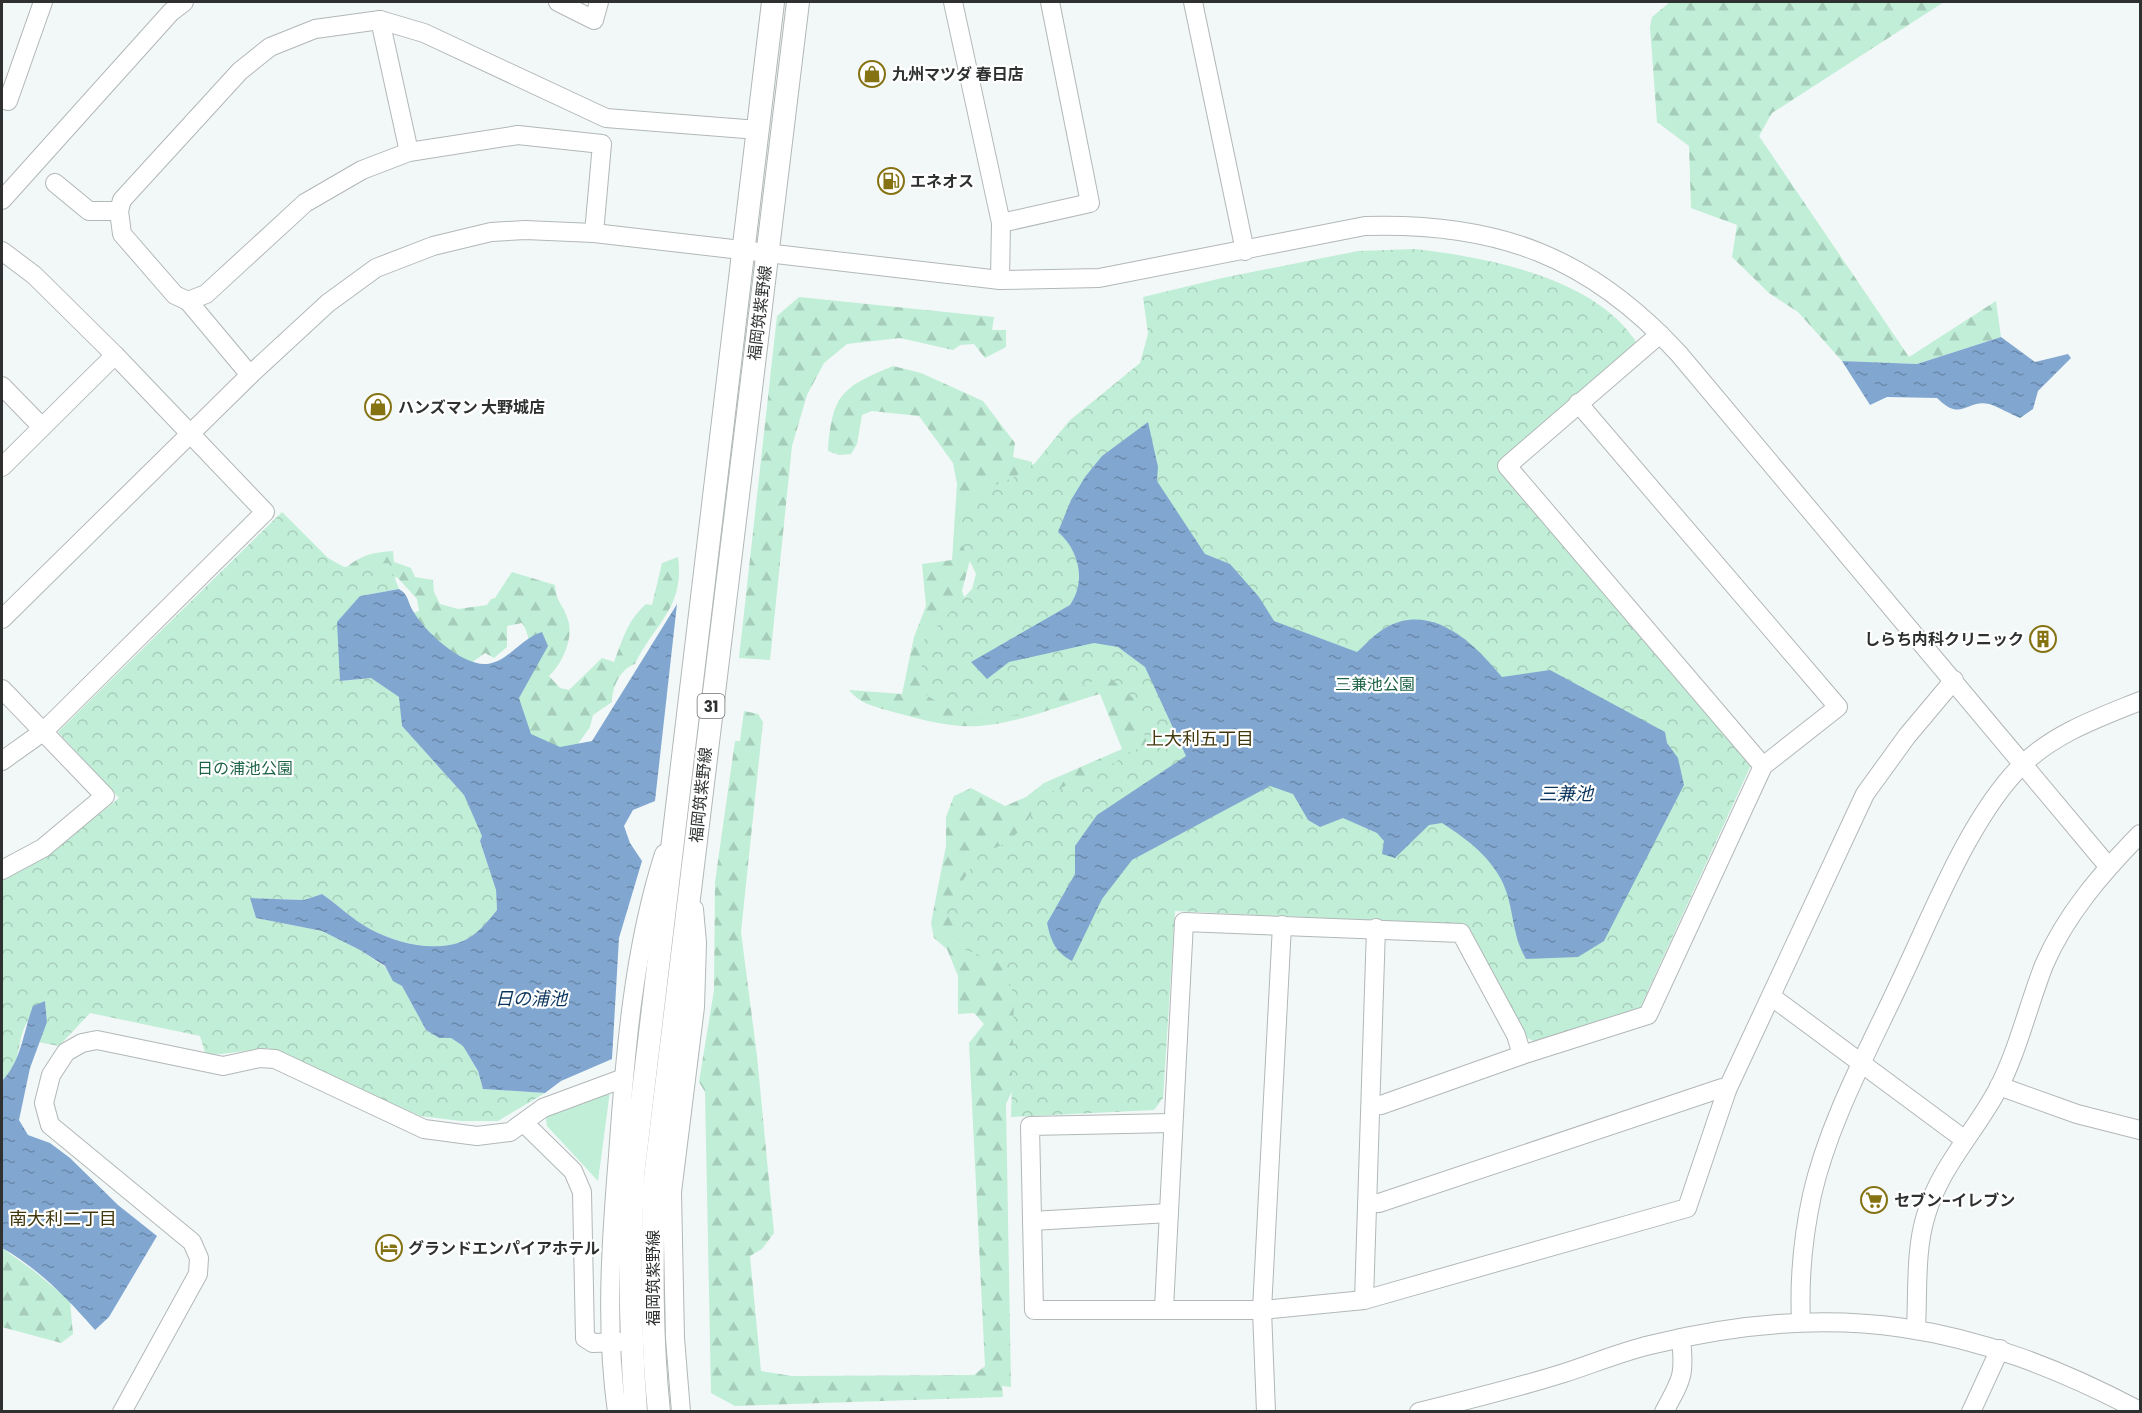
<svg xmlns="http://www.w3.org/2000/svg" width="2142" height="1413" font-family="Poppins,'Noto Sans JP',sans-serif">
<defs>
<pattern id="forest-firs" width="22" height="20" patternUnits="userSpaceOnUse" patternTransform="scale(1.5)"><rect width="22" height="20" fill="#c1eed7"/><path d="M5 1l3.5 6h-7zM16 11l3.5 6h-7z" fill="#a6cdb9"/></pattern>
<pattern id="park-crowns" width="20" height="18" patternUnits="userSpaceOnUse" patternTransform="scale(1.5)"><rect width="20" height="18" fill="#c1eed7"/><path d="M2 6a3 3 0 1 1 6 0M12 15a3 3 0 1 1 6 0" fill="none" stroke="#a6cdb9"/></pattern>
<pattern id="water-ripples" width="26" height="14" patternUnits="userSpaceOnUse" patternTransform="scale(1.5)"><rect width="26" height="14" fill="#81a7d1"/><path d="M2 4q2-2 4 0t4 0M15 11q2-2 4 0t4 0" fill="none" stroke="#6a89aa"/></pattern>
</defs>
<rect width="100%" height="100%" fill="#f2f8f8"/>
<polygon fill="#c1eed7" points="610,1091 598,1181 547,1126 545,1114"/>
<g fill="url(#forest-firs)">
<polygon points="1670,2 1944,2 1772,113 1759,136 1909,357 1996,301 2001,337 1917,364 1842,361 1798,312 1769,293 1732,257 1737,225 1691,208 1689,146 1657,122 1650,27 1652,17"/>
<polygon points="799,297 994,317 992,330 1006,330 1006,347 985,358 974,344 960,345 953,350 900,338 847,344 824,363 807,395 792,446 770,660 739,658 777,316"/>
<path d="M 893,366 L 921,373 L 983,401 L 1015,443 L 1013,457 L 1032,462 L 1033,480 L 971,556 L 962,591 L 970,613 L 1097,635 L 1173,708 L 1017,955 L 1025,1064 L 1006,1104 L 1011,1387 L 1002,1386 L 1003,1397 L 735,1406 L 711,1393 L 705,1092 L 699,1082 L 714,990 L 715,882 L 735,741 L 740,741 L 744,711 L 758,714 L 763,722 L 741,932 L 757,1056 L 774,1233 L 762,1249 L 750,1256 L 761,1371 L 792,1376 L 974,1375 L 985,1366 L 969,1043 L 984,1024 L 974,1013 L 958,1014 L 958,976 L 947,949 L 934,938 L 931,923 L 946,846 L 946,817 L 954,796 L 971,788 L 1005,806 L 1026,797 L 1044,783 L 1122,749 L 1100,694 C 1061,705 1020,723 979,726 C 952,728 923,720 897,713 C 878,707 862,706 849,690 L 902,694 L 914,637 L 926,606 L 922,564 L 952,560 L 957,484 L 953,463 L 919,416 L 872,411 L 862,415 L 857,444 L 851,454 L 839,455 L 828,451 C 832,393 843,387 893,366 Z"/>
<path d="M 393,551 L 394,562 L 411,568 L 415,577 L 433,580 L 434,592 L 440,604 L 458,609 L 487,605 L 491,599 L 495,598 L 512,572 L 555,585 C 556,603 564,605 568,620 C 574,638 562,664 549,676 L 560,688 L 569,690 L 602,658 L 614,662 C 623,639 627,621 646,604 L 652,605 L 662,563 L 678,557 C 685,608 654,624 635,664 C 620,669 612,687 612,702 L 593,715 L 590,727 L 573,751 L 537,744 L 509,715 C 519,688 541,651 522,623 L 507,626 L 507,647 L 494,658 L 485,653 L 460,671 L 409,614 L 419,611 L 417,599 L 397,577 L 376,586 L 332,581 C 353,560 362,553 393,551 Z"/>
<polygon points="2,1248 34,1271 70,1301 73,1334 61,1343 2,1327"/>
</g>
<g fill="url(#park-crowns)">
<path d="M 1414,249 C 1486,257 1595,277 1637,343 L 1497,464 L 1751,765 L 1639,1010 L 1538,1043 L 1525,1037 L 1465,925 L 1175,911 L 1163,1098 L 1154,1110 L 1011,1117 L 1014,996 L 1004,965 L 964,949 L 945,909 L 979,855 L 1008,842 L 1024,826 L 1042,796 L 1102,770 L 1147,743 L 1133,698 L 1108,676 L 1048,698 L 1022,714 L 969,721 L 926,695 L 920,652 L 924,640 L 972,589 L 976,574 L 961,543 L 958,531 L 961,514 L 980,491 L 1013,478 L 1035,463 L 1069,421 L 1140,363 L 1148,334 L 1143,297 L 1222,278 L 1358,251 Z"/>
<path d="M 282,512 L 328,558 L 344,567 L 389,563 L 399,589 L 360,596 L 341,681 L 371,678 L 400,697 L 402,726 L 464,795 L 483,836 L 480,841 L 496,890 L 497,910 C 487,922 478,934 463,941 C 435,953 396,943 370,929 C 353,920 338,905 322,894 L 304,900 L 250,898 L 256,918 L 322,931 L 360,950 L 385,967 L 393,980 L 402,986 L 426,1030 L 439,1038 L 451,1038 L 463,1046 L 478,1071 L 483,1089 L 545,1093 L 498,1121 L 461,1121 L 420,1116 L 268,1048 L 206,1056 L 200,1036 L 90,1013 L 59,1046 L 38,1042 L 47,1021 L 45,1001 C 39,1008 31,1016 26,1024 C 15,1046 24,1058 2,1081 L 2,879 L 52,852 L 119,798 L 58,732 Z"/>
</g>
<g fill="url(#water-ripples)">
<path d="M 2001,337 L 2035,362 L 2068,354 L 2071,358 L 2038,391 L 2033,409 L 2020,418 C 2010,414 1999,407 1989,404 C 1966,399 1962,423 1937,398 L 1887,397 L 1870,405 L 1842,361 L 1917,364 Z"/>
<path d="M 1148,422 L 1158,467 L 1157,481 L 1205,554 L 1230,564 L 1259,597 L 1274,621 L 1357,652 C 1366,644 1375,634 1385,628 C 1432,601 1475,644 1502,677 L 1550,670 L 1665,732 L 1667,743 L 1678,758 L 1684,785 L 1604,941 L 1578,957 L 1526,959 C 1514,939 1514,919 1508,897 C 1499,863 1470,841 1442,823 L 1429,825 L 1395,858 L 1382,854 L 1384,841 L 1377,833 L 1343,818 L 1320,827 L 1308,820 L 1293,794 L 1270,786 L 1132,860 L 1102,899 L 1072,961 C 1055,952 1051,941 1047,923 L 1075,874 L 1075,846 L 1097,815 L 1186,756 L 1145,667 L 1118,647 L 1094,643 L 1009,662 L 987,679 L 971,662 L 1070,605 C 1086,582 1080,551 1058,532 L 1071,500 L 1085,477 L 1102,456 Z"/>
<path d="M 399,589 C 409,595 407,601 413,611 C 424,631 462,666 487,664 C 508,662 521,638 542,632 L 548,646 L 519,698 L 531,734 L 560,747 L 592,741 L 677,604 L 655,801 L 633,810 L 624,826 L 630,843 L 642,861 L 619,938 L 612,1059 L 561,1081 L 545,1093 L 483,1089 L 478,1071 L 463,1046 L 451,1038 L 439,1038 L 426,1030 L 402,986 L 393,981 L 385,966 L 360,950 L 322,931 L 256,918 L 250,898 L 304,900 L 322,894 C 338,905 353,920 370,929 C 396,943 435,953 463,941 C 478,934 487,922 497,910 L 496,890 L 480,841 L 482,836 L 464,795 L 402,726 L 399,697 L 371,678 L 340,681 L 337,622 L 360,596 Z"/>
<path d="M 45,1001 L 47,1022 L 30,1068 L 19,1120 L 28,1135 L 50,1143 L 70,1158 L 118,1205 L 157,1236 L 109,1317 L 95,1330 C 68,1299 38,1268 2,1248 L 2,1081 C 22,1060 23,1032 33,1006 Z"/>
</g>
<g fill="none" stroke-linecap="round" stroke-linejoin="round">
<defs>
<g id="minor">
<polyline points="558,2 594,20 599,2"/>
<polyline points="953,2 1001,223 1000,280"/>
<polyline points="1193,2 1245,251"/>
<polyline points="380,20 409,152"/>
<polyline points="2,99 8,101 43,2"/>
<polyline points="55,183 89,211 119,211"/>
<polyline points="2,200 171,12 184,2"/>
<polyline points="1001,223 1090,203 1050,2"/>
<polyline points="594,233 602,144 518,135 409,152 362,170 305,203 206,294 188,301 175,295 122,234 119,211 122,200 240,71 270,47 315,29 380,20 424,33 606,118 758,130"/>
<polyline points="2,251 34,275 115,355 265,512 44,731 2,761"/>
<polyline points="188,301 250,375"/>
<polyline points="1660,334 1507,466 1763,766"/>
<polyline points="2,386 42,427"/>
<polyline points="2,467 115,355"/>
<path d="M 2,619 L 250,375 L 328,303 L 376,268 L 433,246 L 491,232 L 525,230 L 594,233 L 1000,280 L 1099,278 L 1365,226 C 1497,222 1589,256 1679,354 L 2108,866"/>
<polyline points="2,689 105,796 43,848 2,870"/>
<polyline points="1772,997 1965,1140"/>
<polyline points="1999,1086 2077,1114 2140,1130"/>
<polyline points="1371,1106 1381,1105 1522,1055 1648,1015 1763,766 1838,707 1578,403"/>
<polyline points="524,1123 573,1171 582,1192 585,1338 593,1343 620,1342"/>
<polyline points="1172,1123 1030,1126 1034,1310 1262,1310 1364,1300 1687,1208 1727,1090 1865,794 1907,736 1954,680"/>
<polyline points="1369,1203 1379,1203 1722,1088 1727,1090"/>
<polyline points="1032,1221 1169,1213"/>
<polyline points="1364,1300 1376,928"/>
<polyline points="1164,1308 1184,922 1461,933 1516,1035 1522,1055"/>
<path d="M 1801,1321 C 1799,1279 1803,1237 1812,1195 C 1829,1121 1868,1051 1900,982 C 1932,915 1970,816 2022,765 C 2055,733 2098,718 2140,701"/>
<path d="M 1916,1328 C 1918,1292 1915,1250 1926,1215 C 1940,1167 1975,1132 1998,1089 C 2018,1050 2028,1006 2044,965 C 2066,914 2102,873 2140,834"/>
<polyline points="122,1412 198,1274 199,1258 192,1242 50,1125 44,1103 51,1075 66,1052 82,1043 97,1040 223,1066 260,1058 275,1059 424,1129 477,1136 510,1132 543,1108 624,1078"/>
<path d="M 617,1412 C 605,1327 611,1241 618,1156 C 625,1055 633,951 664,854"/>
<polyline points="681,1412 675,1338 672,1192 695,1007 697,943 694,909"/>
<polyline points="1266,1412 1262,1310 1282,925"/>
<path d="M 1419,1412 C 1468,1400 1516,1388 1564,1373 C 1592,1364 1621,1352 1650,1345 C 1836,1299 1973,1323 2140,1411"/>
<path d="M 1664,1412 C 1682,1378 1685,1377 1681,1338"/>
<polyline points="1971,1412 2000,1349"/>
</g>
<g id="major">
<path d="M 636,1412 C 630,1332 629,1256 633,1176 L 773,2"/>
<path d="M 659,1412 C 651,1336 652,1262 654,1186 L 798,2"/>
</g>
</defs>
<use href="#minor" stroke="#b2b7b8" stroke-width="20"/>
<use href="#major" stroke="#b2b7b8" stroke-width="24"/>
<use href="#minor" stroke="#fff" stroke-width="18"/>
<use href="#major" stroke="#fff" stroke-width="22"/>
</g>
<defs>
<symbol id="shop-ring" viewBox="-11 -11 22 22"><circle r="9.5" fill="#fff" stroke="#847213" stroke-width="1.5"/><path d="M-5-2.5h2.3a2.7 3.5 0 0 1 5.4 0H5L5.5 6h-11ZM-1.5-2.5h3a1.5 2.3 0 0 0-3 0Z" fill="#847213"/></symbol>
<symbol id="fuel-ring" viewBox="-11 -11 22 22"><circle r="9.5" fill="#fff" stroke="#847213" stroke-width="1.5"/><path d="M-5.5-6h7V0h2V4h1.3V-2.5L3-4.5l.8-.8L6-3V5H2.5V1h-1V6h-7ZM-4.2-4.7v3.2H.2V-4.7Z" fill="#847213"/></symbol>
<symbol id="building-ring" viewBox="-11 -11 22 22"><circle r="9.5" fill="#fff" stroke="#847213" stroke-width="1.5"/><path d="M-4-6H4V6H1V3H-1V6H-4ZM-2.5-4.3h1.7v1.8h-1.7ZM.8-4.3h1.7v1.8H.8ZM-2.5-1h1.7V.8h-1.7ZM.8-1h1.7V.8H.8Z" fill="#847213"/></symbol>
<symbol id="supermarket-ring" viewBox="-11 -11 22 22"><circle r="9.5" fill="#fff" stroke="#847213" stroke-width="1.5"/><path d="M-6-5.5h2.5l.6 2H6L4.5 2H-2.5L-4.4-4H-6ZM-1.5 3.2a1.3 1.3 0 1 0 .1 0ZM3 3.2a1.3 1.3 0 1 0 .1 0Z" fill="#847213"/></symbol>
<symbol id="hotel-ring" viewBox="-11 -11 22 22"><circle r="9.5" fill="#fff" stroke="#847213" stroke-width="1.5"/><path d="M-6-4.5h1.5V1H6V5H4.5V3h-9V5H-6ZM-4 0a1.8 1.8 0 1 1 3.6 0ZM.5 0V-2.5h3Q6-2.5 6 0Z" fill="#847213"/></symbol>
</defs>
<g fill-rule="evenodd">
<use href="#shop-ring" x="857" y="59" width="30" height="30"/>
<use href="#fuel-ring" x="876" y="166" width="30" height="30"/>
<use href="#shop-ring" x="363" y="392" width="30" height="30"/>
<use href="#building-ring" x="2028" y="624" width="30" height="30"/>
<use href="#supermarket-ring" x="1859" y="1185" width="30" height="30"/>
<use href="#hotel-ring" x="374" y="1233" width="30" height="30"/>
</g>
<g text-anchor="middle" dominant-baseline="central" stroke-width="4.5" stroke-linejoin="round" paint-order="stroke">
<rect fill="#fff" stroke="#6d6f6f" stroke-width="1.5" x="697.5" y="694" width="27" height="24" rx="4.5"/>
<g font-size="15" font-weight="bold" fill="#2f3131">
<text x="711" y="706">31</text>
</g>
<g font-size="16" font-weight="bold" fill="#2f3131" stroke="#fff" text-anchor="start">
<text x="892" y="74">九州マツダ 春日店</text>
<text x="910" y="181">エネオス</text>
<text x="398" y="407">ハンズマン 大野城店</text>
<text x="2024" y="639" text-anchor="end">しらち内科クリニック</text>
<text x="1894" y="1200">セブン-イレブン</text>
<text x="408" y="1248">グランドエンパイアホテル</text>
</g>
<g font-size="16" fill="#2f3131" stroke="#fff">
<text transform="translate(760 313) rotate(-83)">福岡筑紫野線</text>
<text transform="translate(701 795) rotate(-84)">福岡筑紫野線</text>
<text transform="translate(653 1278) rotate(-90)">福岡筑紫野線</text>
</g>
<g font-size="16" fill="#1e6449" stroke="#fff">
<text x="1375" y="684">三兼池公園</text>
<text x="245" y="768">日の浦池公園</text>
</g>
<g font-size="18" fill="#41380e" stroke="#fff">
<text x="1200" y="738">上大利五丁目</text>
<text x="63" y="1218">南大利二丁目</text>
</g>
<g font-size="18" font-style="italic" fill="#09345c" stroke="#fff">
<text x="1566" y="793">三兼池</text>
<text x="531" y="998">日の浦池</text>
</g>
</g>
<rect width="2142" height="1413" fill="none" stroke="#2f3131" stroke-width="6"/>
</svg>
